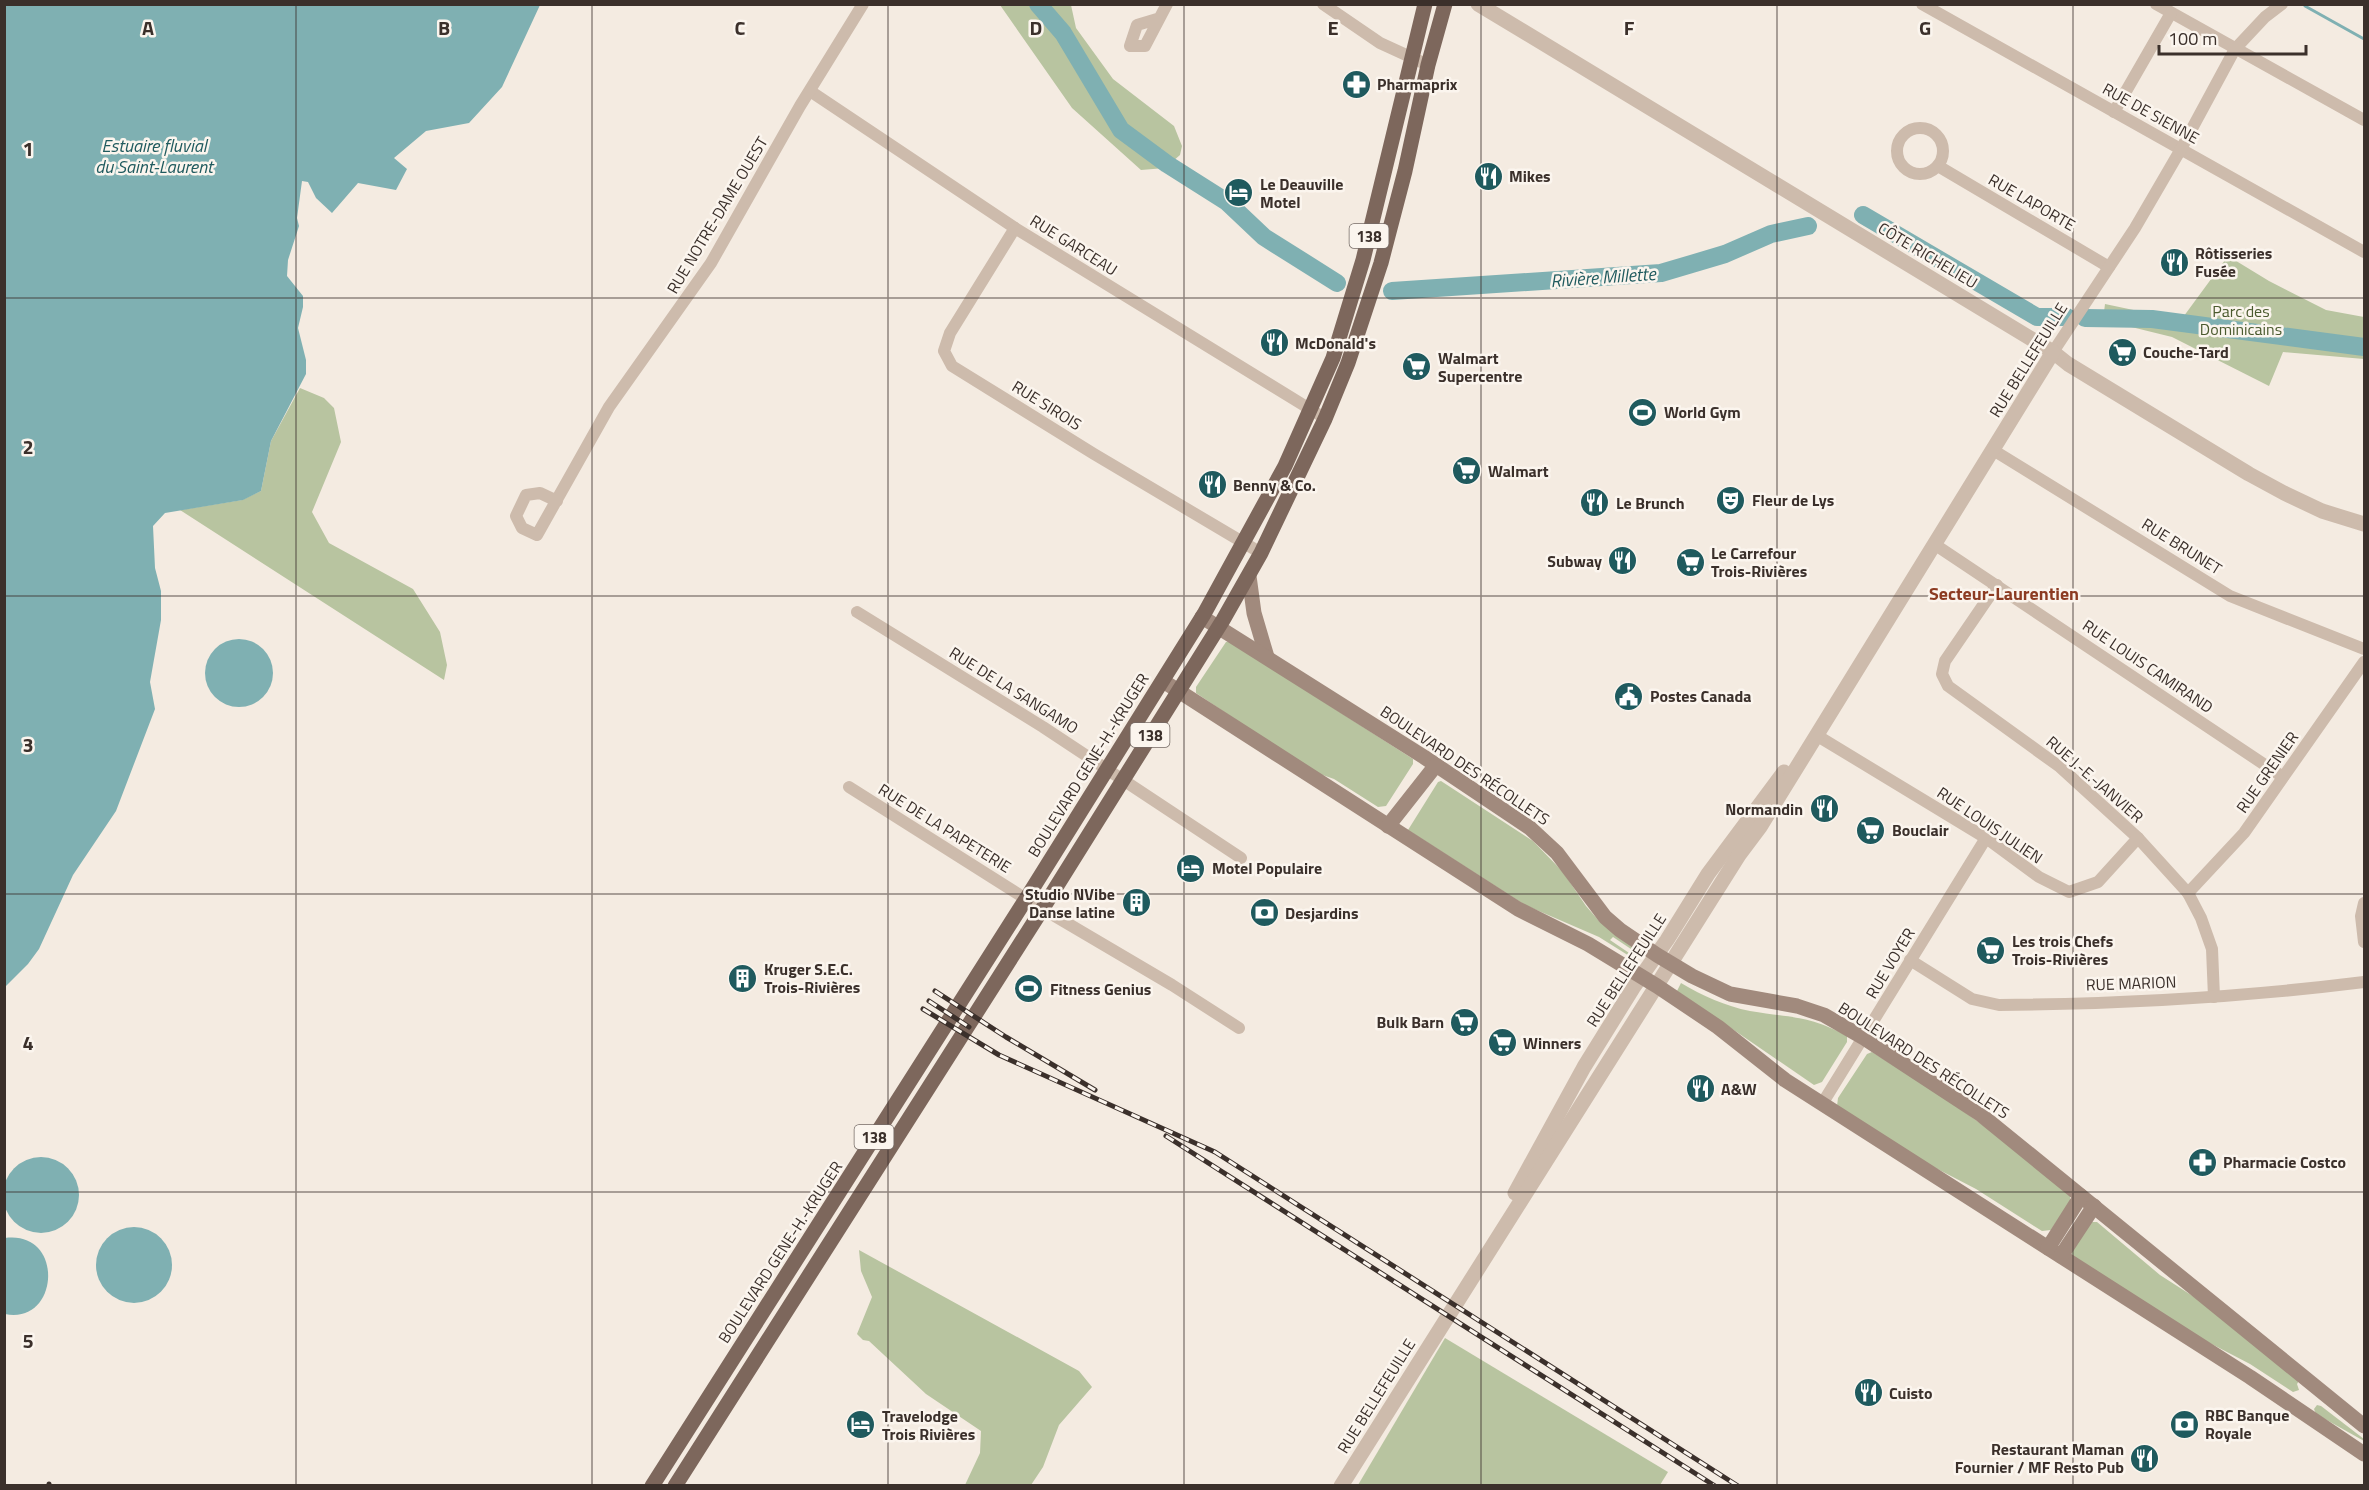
<svg xmlns="http://www.w3.org/2000/svg" width="2369" height="1490" font-family="'Titillium Web',sans-serif">
<rect width="100%" height="100%" fill="#f4ebe1"/>
<g fill="#b8c4a0">
<polygon points="1000,5 1071,5 1076,28 1113,79 1174,126 1182,146 1180,155 1165,168 1141,170 1072,108"/>
<polygon points="2228,256 2269,281 2326,310 2364,317 2364,359 2283,352 2269,386 2172,337 2103,320 2105,304 2181,320"/>
<polygon points="300,388 324,398 334,408 341,442 312,512 329,543 413,589 440,632 447,665 444,680 180,510 242,500 261,491 271,441"/>
<polygon points="1226,642 1230,642 1413,759 1413,764 1386,806 1378,807 1334,779 1314,772 1196,693 1196,687"/>
<polygon points="1441,781 1533,841 1563,872 1586,906 1599,921 1638,951 1637,953 1613,937 1610,940 1635,957 1634,959 1599,937 1525,905 1408,830 1438,782"/>
<path d="M 1681,983 C 1703,996 1725,1006 1750,1011 C 1790,1018 1809,1015 1847,1036 L 1847,1042 L 1822,1082 L 1814,1085 L 1677,991 Z"/>
<polygon points="1872,1052 1936,1092 1994,1133 2070,1196 2070,1201 2051,1230 2042,1231 1976,1189 1924,1162 1837,1106 1838,1098 1867,1054"/>
<polygon points="2091,1222 2097,1222 2160,1275 2202,1302 2299,1381 2297,1384 2299,1390 2293,1392 2250,1364 2202,1339 2073,1257 2071,1251"/>
<polygon points="859,1250 1079,1371 1092,1387 1059,1425 1043,1467 1031,1485 965,1485 980,1453 981,1431 926,1394 869,1341 863,1340 857,1334 872,1297 861,1271"/>
<polygon points="1445,1338 1668,1472 1660,1485 1358,1485"/>
<polygon points="2317,1405 2321,1406 2364,1439 2364,1441 2316,1414 2314,1409"/>
</g>
<g fill="#7fb0b2">
<polygon points="5,4 540,5 502,87 469,123 426,131 394,158 407,169 396,190 358,183 332,213 316,198 308,182 302,181 297,218 299,226 288,260 287,276 303,296 303,307 298,328 306,360 306,374 271,441 261,491 243,500 165,513 153,526 155,568 161,591 161,620 150,682 155,709 116,811 73,875 39,949 28,964 5,987"/>
<circle cx="239" cy="673" r="34"/>
<circle cx="41" cy="1195" r="38"/>
<circle cx="134" cy="1265" r="38"/>
<path d="M 5,1238 C 65,1230 60,1325 5,1314 Z"/>
</g>
<g fill="none" stroke-linecap="round" stroke-linejoin="round">
<polyline stroke="#7fb0b2" stroke-width="3" points="2305,6 2364,39"/>
<g stroke="#7fb0b2" stroke-width="18">
<polyline points="1038,4 1063,33 1121,130 1167,164 1227,202 1264,237 1337,283"/>
<polyline points="1863,215 2037,317 2067,317"/>
<polyline points="1392,291 1661,273 1725,254 1771,234 1808,226"/>
<polyline points="2085,318 2152,319 2364,347"/>
</g>
<g stroke="#cdbbac" stroke-width="12">
<polyline points="1323,4 1380,43 1428,65"/>
<polyline points="1922,4 2364,252"/>
<polyline points="2156,4 2364,120"/>
<polyline points="1157,19 1137,25 1130,46 1145,46 1167,4"/>
<polyline points="810,91 1015,228 1318,414"/>
<polyline points="2114,112 2171,13"/>
<circle cx="1920" cy="151" r="23"/>
<polyline points="1938,166 2109,267"/>
<polyline points="1015,228 950,333 944,351 952,366 1094,454 1261,553"/>
<polyline points="2053,352 2135,228 2181,149 2235,49 2265,17 2282,4"/>
<polyline points="1993,450 2230,596 2364,649"/>
<polyline points="557,501 540,493 526,495 516,516 522,528 537,535 609,407 711,263 800,106 863,4"/>
<polyline points="1934,544 2283,777"/>
<polyline points="1997,585 1945,661 1942,674 1948,686 2060,767 2138,838 2188,893 2201,918 2212,949 2214,997"/>
<polyline points="857,612 1043,727 1241,858"/>
<polyline points="1816,735 1986,838 2039,877 2069,892 2098,882 2138,838"/>
<polyline points="849,787 1026,899 1172,985 1239,1028"/>
<polyline points="2188,893 2244,833 2364,662"/>
<polyline points="2364,903 2361,916 2364,942"/>
<path d="M 1910,960 L 1972,999 L 1999,1005 C 2120,1004 2244,997 2364,982"/>
<polyline points="1822,1104 1986,838"/>
</g>
<g stroke="#cdbbac" stroke-width="15">
<polyline points="1478,4 2053,352 2068,364 2249,474 2284,493 2322,511 2364,524"/>
<polyline points="1515,1193 1584,1067 1633,988 1667,940 1708,874 1784,772"/>
<polyline points="1341,1486 1739,855 1760,827 2053,352"/>
</g>
<g stroke="#a18a7d" stroke-width="15">
<polyline points="1249,576 1254,613 1267,657"/>
<polyline points="1202,617 1424,757 1530,828 1557,853 1605,917 1620,930 1657,955 1692,976 1730,994 1797,1006 1824,1015 1864,1038 1980,1114 2364,1426"/>
<polyline points="1163,681 1518,909 1588,944 1657,986 1718,1027 1785,1080 2250,1377 2364,1454"/>
<polyline points="1388,826 1436,765"/>
<polyline points="2048,1248 2081,1196"/>
<polyline points="2061,1256 2094,1206"/>
</g>
<g stroke="#7d675c" stroke-width="15">
<polyline points="652,1486 1026,899 1204,614 1285,466 1333,358 1363,260 1425,4"/>
<polyline points="675,1486 1043,908 1223,620 1261,553 1325,419 1348,363 1381,263 1405,171 1428,65 1445,4"/>
</g>
<defs>
<g id="rail">
<polyline points="935,991 1006,1037 1095,1090"/>
<polyline points="929,1001 969,1027"/>
<polyline points="923,1009 999,1055 1215,1152 1738,1486"/>
<polyline points="1166,1136 1715,1486"/>
<polyline points="49,1486 49,1484"/>
</g>
</defs>
<use href="#rail" stroke="#3b302b" stroke-width="5"/>
<use href="#rail" stroke="#fbf5ee" stroke-width="3" stroke-dasharray="9" stroke-linecap="butt"/>
</g>
<path fill="none" stroke="#3b302b" stroke-width="1.5" stroke-opacity="0.55" d="M 296,4 L 296,1486M 592,4 L 592,1486M 888,4 L 888,1486M 1184,4 L 1184,1486M 1481,4 L 1481,1486M 1777,4 L 1777,1486M 2073,4 L 2073,1486M 4,298 L 2364,298M 4,596 L 2364,596M 4,894 L 2364,894M 4,1192 L 2364,1192"/>
<defs>
<symbol id="pharmacy-disc" viewBox="-11 -11 22 22"><circle r="9.5" fill="#1f5a5e" stroke="#fbf5ee"/><path d="M-2-6h4v4h4v4h-4v4h-4v-4h-4v-4h4Z" fill="#fff"/></symbol>
<symbol id="restaurant-disc" viewBox="-11 -11 22 22"><circle r="9.5" fill="#1f5a5e" stroke="#fbf5ee"/><path d="M-5-6h1v4h1v-4h1v4h1v-4h1v5L-1.5 .5V6h-2V.5L-5-1ZM5-6V6H3V1.5H1.5Q1.5-4 5-6Z" fill="#fff"/></symbol>
<symbol id="hotel-disc" viewBox="-11 -11 22 22"><circle r="9.5" fill="#1f5a5e" stroke="#fbf5ee"/><path d="M-6-4.5h1.5V1H6V5H4.5V3h-9V5H-6ZM-4 0a1.8 1.8 0 1 1 3.6 0ZM.5 0V-2.5h3Q6-2.5 6 0Z" fill="#fff"/></symbol>
<symbol id="supermarket-disc" viewBox="-11 -11 22 22"><circle r="9.5" fill="#1f5a5e" stroke="#fbf5ee"/><path d="M-6-5.5h2.5l.6 2H6L4.5 2H-2.5L-4.4-4H-6ZM-1.5 3.2a1.3 1.3 0 1 0 .1 0ZM3 3.2a1.3 1.3 0 1 0 .1 0Z" fill="#fff"/></symbol>
<symbol id="stadium-disc" viewBox="-11 -11 22 22"><circle r="9.5" fill="#1f5a5e" stroke="#fbf5ee"/><path d="M0-5a6.5 5 0 1 0 0 10a6.5 5 0 1 0 0-10ZM-3.5-1.8h7v3.6h-7Z" fill="#fff"/></symbol>
<symbol id="theatre-disc" viewBox="-11 -11 22 22"><circle r="9.5" fill="#1f5a5e" stroke="#fbf5ee"/><path d="M-5-5.5Q0-4 5-5.5V0Q5 5 0 6Q-5 5-5 0ZM-3.3-2.5H-1v1.5H-3.3ZM1-2.5H3.3v1.5H1ZM-2.8 1Q0 5.5 2.8 1Z" fill="#fff"/></symbol>
<symbol id="civic-disc" viewBox="-11 -11 22 22"><circle r="9.5" fill="#1f5a5e" stroke="#fbf5ee"/><path d="M-.6-6.5H3V-4.5H.6V-3L4-1V1h2V6H-6V1h2V-1L-.6-3ZM-1.2 2.5V6h2.4V2.5Z" fill="#fff"/></symbol>
<symbol id="building-disc" viewBox="-11 -11 22 22"><circle r="9.5" fill="#1f5a5e" stroke="#fbf5ee"/><path d="M-4-6H4V6H1V3H-1V6H-4ZM-2.5-4.3h1.7v1.8h-1.7ZM.8-4.3h1.7v1.8H.8ZM-2.5-1h1.7V.8h-1.7ZM.8-1h1.7V.8H.8Z" fill="#fff"/></symbol>
<symbol id="bank-disc" viewBox="-11 -11 22 22"><circle r="9.5" fill="#1f5a5e" stroke="#fbf5ee"/><path d="M-6-4H6V4H-6ZM0-2.3a2.3 2.3 0 1 0 0 4.6a2.3 2.3 0 1 0 0-4.6Z" fill="#fff"/></symbol>
</defs>
<g fill-rule="evenodd">
<use href="#pharmacy-disc" x="1340" y="68" width="33" height="33"/>
<use href="#restaurant-disc" x="1472" y="160" width="33" height="33"/>
<use href="#hotel-disc" x="1222" y="176" width="33" height="33"/>
<use href="#restaurant-disc" x="2158" y="246" width="33" height="33"/>
<use href="#restaurant-disc" x="1258" y="326" width="33" height="33"/>
<use href="#supermarket-disc" x="2106" y="336" width="33" height="33"/>
<use href="#supermarket-disc" x="1400" y="350" width="33" height="33"/>
<use href="#stadium-disc" x="1626" y="396" width="33" height="33"/>
<use href="#supermarket-disc" x="1450" y="454" width="33" height="33"/>
<use href="#restaurant-disc" x="1196" y="468" width="33" height="33"/>
<use href="#theatre-disc" x="1714" y="484" width="33" height="33"/>
<use href="#restaurant-disc" x="1578" y="486" width="33" height="33"/>
<use href="#restaurant-disc" x="1606" y="544" width="33" height="33"/>
<use href="#supermarket-disc" x="1674" y="546" width="33" height="33"/>
<use href="#civic-disc" x="1612" y="680" width="33" height="33"/>
<use href="#restaurant-disc" x="1808" y="792" width="33" height="33"/>
<use href="#supermarket-disc" x="1854" y="814" width="33" height="33"/>
<use href="#hotel-disc" x="1174" y="852" width="33" height="33"/>
<use href="#building-disc" x="1120" y="886" width="33" height="33"/>
<use href="#bank-disc" x="1248" y="896" width="33" height="33"/>
<use href="#supermarket-disc" x="1974" y="934" width="33" height="33"/>
<use href="#building-disc" x="726" y="962" width="33" height="33"/>
<use href="#stadium-disc" x="1012" y="972" width="33" height="33"/>
<use href="#supermarket-disc" x="1448" y="1006" width="33" height="33"/>
<use href="#supermarket-disc" x="1486" y="1026" width="33" height="33"/>
<use href="#restaurant-disc" x="1684" y="1072" width="33" height="33"/>
<use href="#pharmacy-disc" x="2186" y="1146" width="33" height="33"/>
<use href="#restaurant-disc" x="1852" y="1376" width="33" height="33"/>
<use href="#bank-disc" x="2168" y="1408" width="33" height="33"/>
<use href="#hotel-disc" x="844" y="1408" width="33" height="33"/>
<use href="#restaurant-disc" x="2128" y="1442" width="33" height="33"/>
</g>
<g text-anchor="middle" dominant-baseline="central" stroke-width="5" stroke-linejoin="round" paint-order="stroke">
<g fill="#fbf5ee" stroke="#756b66" stroke-width="1.5">
<rect x="1349.5" y="224" width="39" height="24" rx="4.5"/>
<rect x="1130.5" y="723" width="39" height="24" rx="4.5"/>
<rect x="854.5" y="1125" width="39" height="24" rx="4.5"/>
</g>
<g font-size="15" font-weight="bold" fill="#3b302b">
<text x="1369" y="236">138</text>
<text x="1150" y="735">138</text>
<text x="874" y="1137">138</text>
</g>
<g font-size="16" font-weight="bold" fill="#3b302b" stroke="#fbf5ee" text-anchor="start">
<text x="1377" y="84">Pharmaprix</text>
<text x="1509" y="176">Mikes</text>
<text x="1260" y="184">Le Deauville<tspan x="1260" dy="18">Motel</tspan></text>
<text x="2195" y="253">Rôtisseries<tspan x="2195" dy="18">Fusée</tspan></text>
<text x="1295" y="343">McDonald's</text>
<text x="2143" y="352">Couche-Tard</text>
<text x="1438" y="358">Walmart<tspan x="1438" dy="18">Supercentre</tspan></text>
<text x="1664" y="412">World Gym</text>
<text x="1488" y="471">Walmart</text>
<text x="1233" y="485">Benny &amp; Co.</text>
<text x="1752" y="500">Fleur de Lys</text>
<text x="1616" y="503">Le Brunch</text>
<text x="1711" y="553">Le Carrefour<tspan x="1711" dy="18">Trois-Rivières</tspan></text>
<text x="1602" y="561" text-anchor="end">Subway</text>
<text x="1650" y="696">Postes Canada</text>
<text x="1803" y="809" text-anchor="end">Normandin</text>
<text x="1892" y="830">Bouclair</text>
<text x="1212" y="868">Motel Populaire</text>
<text x="1115" y="894" text-anchor="end">Studio NVibe<tspan x="1115" dy="18">Danse latine</tspan></text>
<text x="1285" y="913">Desjardins</text>
<text x="2012" y="941">Les trois Chefs<tspan x="2012" dy="18">Trois-Rivières</tspan></text>
<text x="764" y="969">Kruger S.E.C.<tspan x="764" dy="18">Trois-Rivières</tspan></text>
<text x="1050" y="989">Fitness Genius</text>
<text x="1444" y="1022" text-anchor="end">Bulk Barn</text>
<text x="1523" y="1043">Winners</text>
<text x="1721" y="1089">A&amp;W</text>
<text x="2223" y="1162">Pharmacie Costco</text>
<text x="1889" y="1393">Cuisto</text>
<text x="2205" y="1415">RBC Banque<tspan x="2205" dy="18">Royale</tspan></text>
<text x="882" y="1416">Travelodge<tspan x="882" dy="18">Trois Rivières</tspan></text>
<text x="2124" y="1449" text-anchor="end">Restaurant Maman<tspan x="2124" dy="18">Fournier / MF Resto Pub</tspan></text>
</g>
<g font-size="16" fill="#3b302b" stroke="#fbf5ee">
<text transform="translate(2151 113) rotate(29)">RUE DE SIENNE</text>
<text transform="translate(2032 202) rotate(30)">RUE LAPORTE</text>
<text transform="translate(717 215) rotate(-59)">RUE NOTRE-DAME OUEST</text>
<text transform="translate(1074 245) rotate(32)">RUE GARCEAU</text>
<text transform="translate(1928 255) rotate(31)">CÔTE RICHELIEU</text>
<text transform="translate(2028 360) rotate(-58)">RUE BELLEFEUILLE</text>
<text transform="translate(1047 405) rotate(32)">RUE SIROIS</text>
<text transform="translate(2182 546) rotate(32)">RUE BRUNET</text>
<text transform="translate(2148 666) rotate(34)">RUE LOUIS CAMIRAND</text>
<text transform="translate(1014 690) rotate(32)">RUE DE LA SANGAMO</text>
<text transform="translate(1088 765) rotate(-58)">BOULEVARD GENE-H.-KRUGER</text>
<text transform="translate(1465 765) rotate(34)">BOULEVARD DES RÉCOLLETS</text>
<text transform="translate(2267 772) rotate(-55)">RUE GRENIER</text>
<text transform="translate(2095 779) rotate(41)">RUE J.-E.-JANVIER</text>
<text transform="translate(1990 825) rotate(34)">RUE LOUIS JULIEN</text>
<text transform="translate(945 828) rotate(32)">RUE DE LA PAPETERIE</text>
<text transform="translate(1890 963) rotate(-59)">RUE VOYER</text>
<text transform="translate(1626 970) rotate(-57)">RUE BELLEFEUILLE</text>
<text transform="translate(2131 983) rotate(-2)">RUE MARION</text>
<text transform="translate(1924 1060) rotate(33)">BOULEVARD DES RÉCOLLETS</text>
<text transform="translate(780 1252) rotate(-57)">BOULEVARD GENE-H.-KRUGER</text>
<text transform="translate(1376 1396) rotate(-58)">RUE BELLEFEUILLE</text>
</g>
<g font-size="16" fill="#4a5a2e" stroke="#fbf5ee">
<text x="2241" y="311">Parc des<tspan x="2241" dy="18">Dominicains</tspan></text>
</g>
<g font-size="18" font-style="italic" fill="#1f5a5e" stroke="#fbf5ee">
<text x="154" y="145">Estuaire fluvial<tspan x="154" dy="21">du Saint-Laurent</tspan></text>
<text transform="translate(1603 277) rotate(-4)">Rivière Millette</text>
</g>
<g font-size="18" font-weight="bold" fill="#8c3b22" stroke="#fbf5ee">
<text x="2004" y="593">Secteur-Laurentien</text>
</g>
</g>
<g font-size="20" text-anchor="middle" font-weight="bold" fill="#3b302b" stroke="#fbf5ee" stroke-width="5" stroke-linejoin="round" paint-order="stroke">
<text x="148" y="35">A</text>
<text x="444" y="35">B</text>
<text x="740" y="35">C</text>
<text x="1036" y="35">D</text>
<text x="1333" y="35">E</text>
<text x="1629" y="35">F</text>
<text x="1925" y="35">G</text>
<text x="28" y="156">1</text>
<text x="28" y="454">2</text>
<text x="28" y="752">3</text>
<text x="28" y="1050">4</text>
<text x="28" y="1348">5</text>
</g>
<rect width="2369" height="1490" fill="none" stroke="#3b302b" stroke-width="12"/>
<path d="M2159 45v9h147v-9" fill="none" stroke="#3b302b" stroke-width="3"/>
<text x="2168" y="45" font-size="18" fill="#3b302b" stroke="#fbf5ee" stroke-width="4.5" paint-order="stroke">100 m</text>
</svg>
